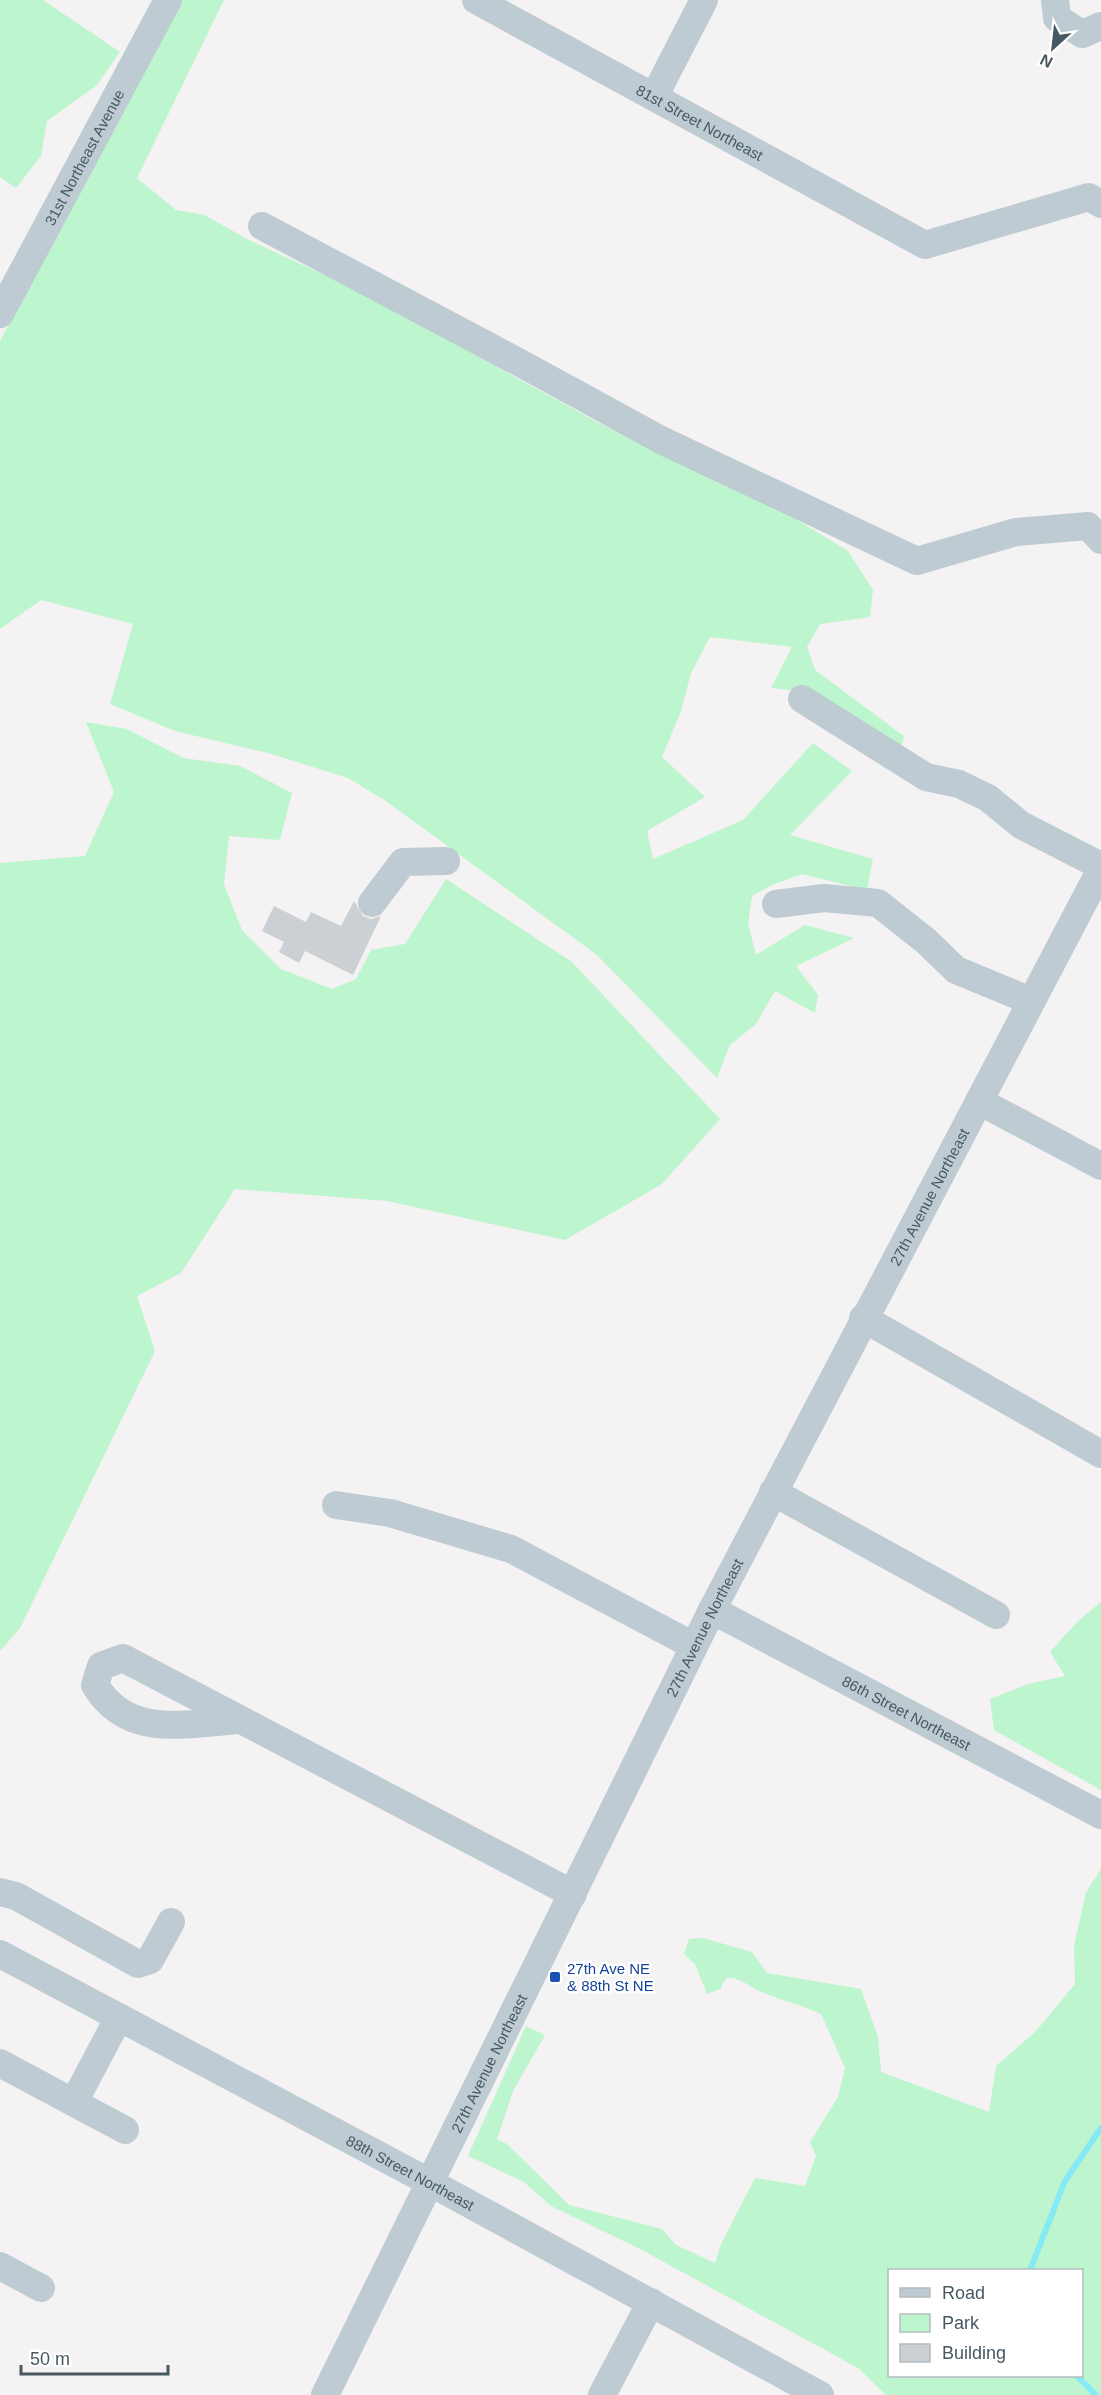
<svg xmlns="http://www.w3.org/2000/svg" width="1101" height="2395" font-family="Helvetica,sans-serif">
<rect width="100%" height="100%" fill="#f4f2f2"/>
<g fill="#bdf5ce" fill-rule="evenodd">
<polygon points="0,0 43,0 120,52 96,86 47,121 41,156 16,188 0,177"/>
<polygon points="180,0 224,0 137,178 176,210 204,215 249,240 355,289 599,423 758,496 848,551 873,590 870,617 820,624 807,647 815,670 904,736 901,749 799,691 771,688 792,647 710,637 691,673 681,711 662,757 705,797 647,831 653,859 743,820 813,743 852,771 790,835 873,859 867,890 802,874 772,885 752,896 748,924 756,955 805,925 854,938 796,966 818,995 815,1013 775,991 756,1024 730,1045 717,1078 597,955 383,799 348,778 268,753 175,731 110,704 133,624 41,600 0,629 0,341"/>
<polygon points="86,722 127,729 183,758 240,766 292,793 280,840 229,836 224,884 242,930 281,969 332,989 356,979 371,950 405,944 446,879 572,962 720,1119 662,1184 565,1240 387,1201 235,1189 181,1273 137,1296 155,1351 20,1628 0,1651 0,863 85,856 114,792"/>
<polygon points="1101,1602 1101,1790 994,1730 990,1699 1028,1684 1065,1676 1050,1652 1077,1622"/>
<path d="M 1101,1869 L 1101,2395 L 886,2395 L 858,2368 L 640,2249 L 551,2206 L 524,2182 L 468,2156 L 526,2026 L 545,2035 L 513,2091 L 497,2139 L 507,2144 L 569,2205 L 662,2229 L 676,2245 L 715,2263 L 721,2244 L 755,2178 L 805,2186 L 816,2156 L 810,2142 L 838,2097 L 845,2068 L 821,2014 C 800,2004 777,1999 757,1990 C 745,1984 740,1977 726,1978 L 720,1989 L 707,1994 L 695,1964 L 684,1954 L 689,1939 L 703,1938 L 752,1952 L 767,1973 L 861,1989 L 878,2037 L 881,2072 L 989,2112 L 996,2066 L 1036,2031 L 1075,1984 L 1074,1946 L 1086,1892 ZM 890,2270 L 1082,2270 L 1082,2376 L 890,2376 Z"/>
</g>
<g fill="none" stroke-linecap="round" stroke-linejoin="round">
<g stroke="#86e9f6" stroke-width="6">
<polyline points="1030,2270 1065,2181 1101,2128"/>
<polyline points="1077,2376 1096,2395"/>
</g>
</g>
<polygon fill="#cbd0d5" points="354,901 363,916 371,919 381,916 353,975 305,951 299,963 279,952 284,942 262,931 274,906 306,922 311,912 341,926"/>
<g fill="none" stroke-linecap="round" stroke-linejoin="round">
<g stroke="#becbd3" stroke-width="28">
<path id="s1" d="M 476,0 L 925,245 L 1089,197 L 1101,204"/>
<polyline points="1055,0 1057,18 1082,34 1101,26"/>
<polyline points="654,97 704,0"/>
<polyline points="262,226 524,365 661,440 917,561 1016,532 1088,526 1101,540"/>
<path id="s2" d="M 0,314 L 168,0"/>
<polyline points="802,699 926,777 959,784 988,798 1021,825 1101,866"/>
<polyline points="372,903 403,862 446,861"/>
<polyline points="776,904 824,898 878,903 926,941 956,970 1031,1001"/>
<polyline points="979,1101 1101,1166"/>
<polyline points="863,1318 1101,1454"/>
<polyline points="773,1492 996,1615"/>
<polyline points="336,1505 390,1513 511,1549 694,1646"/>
<path id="s3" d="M 712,1610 L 1101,1815"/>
<path d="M 241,1720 C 186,1723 128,1740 95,1685 L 101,1666 L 123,1658 L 573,1894"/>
<polyline points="0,1892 16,1896 138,1964 150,1960 171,1922"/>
<path id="s4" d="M 0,1954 L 431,2183 L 820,2395"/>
<polyline points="0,2063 125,2130"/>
<polyline points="74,2102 119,2017"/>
<polyline points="0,2266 41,2288"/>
<path id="s5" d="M 325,2395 L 712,1610 L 1101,869"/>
<polyline points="602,2395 651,2302"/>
</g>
</g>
<rect fill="#1a4fb4" stroke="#fff" stroke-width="2" x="549" y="1971" width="12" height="12" rx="3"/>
<g text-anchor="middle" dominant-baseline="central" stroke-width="5" stroke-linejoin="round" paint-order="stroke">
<g font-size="15" fill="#475862" stroke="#fff">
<text stroke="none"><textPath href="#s1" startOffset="255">81st Street Northeast</textPath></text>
<text stroke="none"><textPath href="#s2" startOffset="178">31st Northeast Avenue</textPath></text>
<text stroke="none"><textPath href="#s5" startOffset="1342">27th Avenue Northeast</textPath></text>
<text stroke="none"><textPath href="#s5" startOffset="856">27th Avenue Northeast</textPath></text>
<text stroke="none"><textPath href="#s3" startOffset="220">86th Street Northeast</textPath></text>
<text stroke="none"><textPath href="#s5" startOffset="370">27th Avenue Northeast</textPath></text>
<text stroke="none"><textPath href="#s4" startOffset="465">88th Street Northeast</textPath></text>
</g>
<g font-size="15" fill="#164399" stroke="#fff" text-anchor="start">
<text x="567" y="1968">27th Ave NE<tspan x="567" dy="17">&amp; 88th St NE</tspan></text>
</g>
</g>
<rect x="888" y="2269" width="195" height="108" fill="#ffffff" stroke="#b5bcc0" stroke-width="1.5"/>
<rect x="900" y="2288" width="30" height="9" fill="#becbd3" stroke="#b5bcc0" stroke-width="1.5"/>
<text x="942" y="2299" font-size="18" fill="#475862">Road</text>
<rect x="900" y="2314" width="30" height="18" fill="#bdf5ce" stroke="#b5bcc0" stroke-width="1.5"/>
<text x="942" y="2329" font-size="18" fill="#475862">Park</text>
<rect x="900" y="2344" width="30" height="18" fill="#cbd0d5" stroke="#b5bcc0" stroke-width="1.5"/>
<text x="942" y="2359" font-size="18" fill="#475862">Building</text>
<g transform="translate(1053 48) rotate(207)" stroke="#ffffff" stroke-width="4.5" paint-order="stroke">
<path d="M0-4.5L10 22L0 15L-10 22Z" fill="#475862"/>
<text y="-9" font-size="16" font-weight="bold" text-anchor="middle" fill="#475862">N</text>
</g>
<path d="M21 2365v9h147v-9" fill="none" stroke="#475862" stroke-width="3"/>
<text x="30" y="2365" font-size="18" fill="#475862" stroke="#ffffff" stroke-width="4.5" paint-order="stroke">50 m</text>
</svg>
